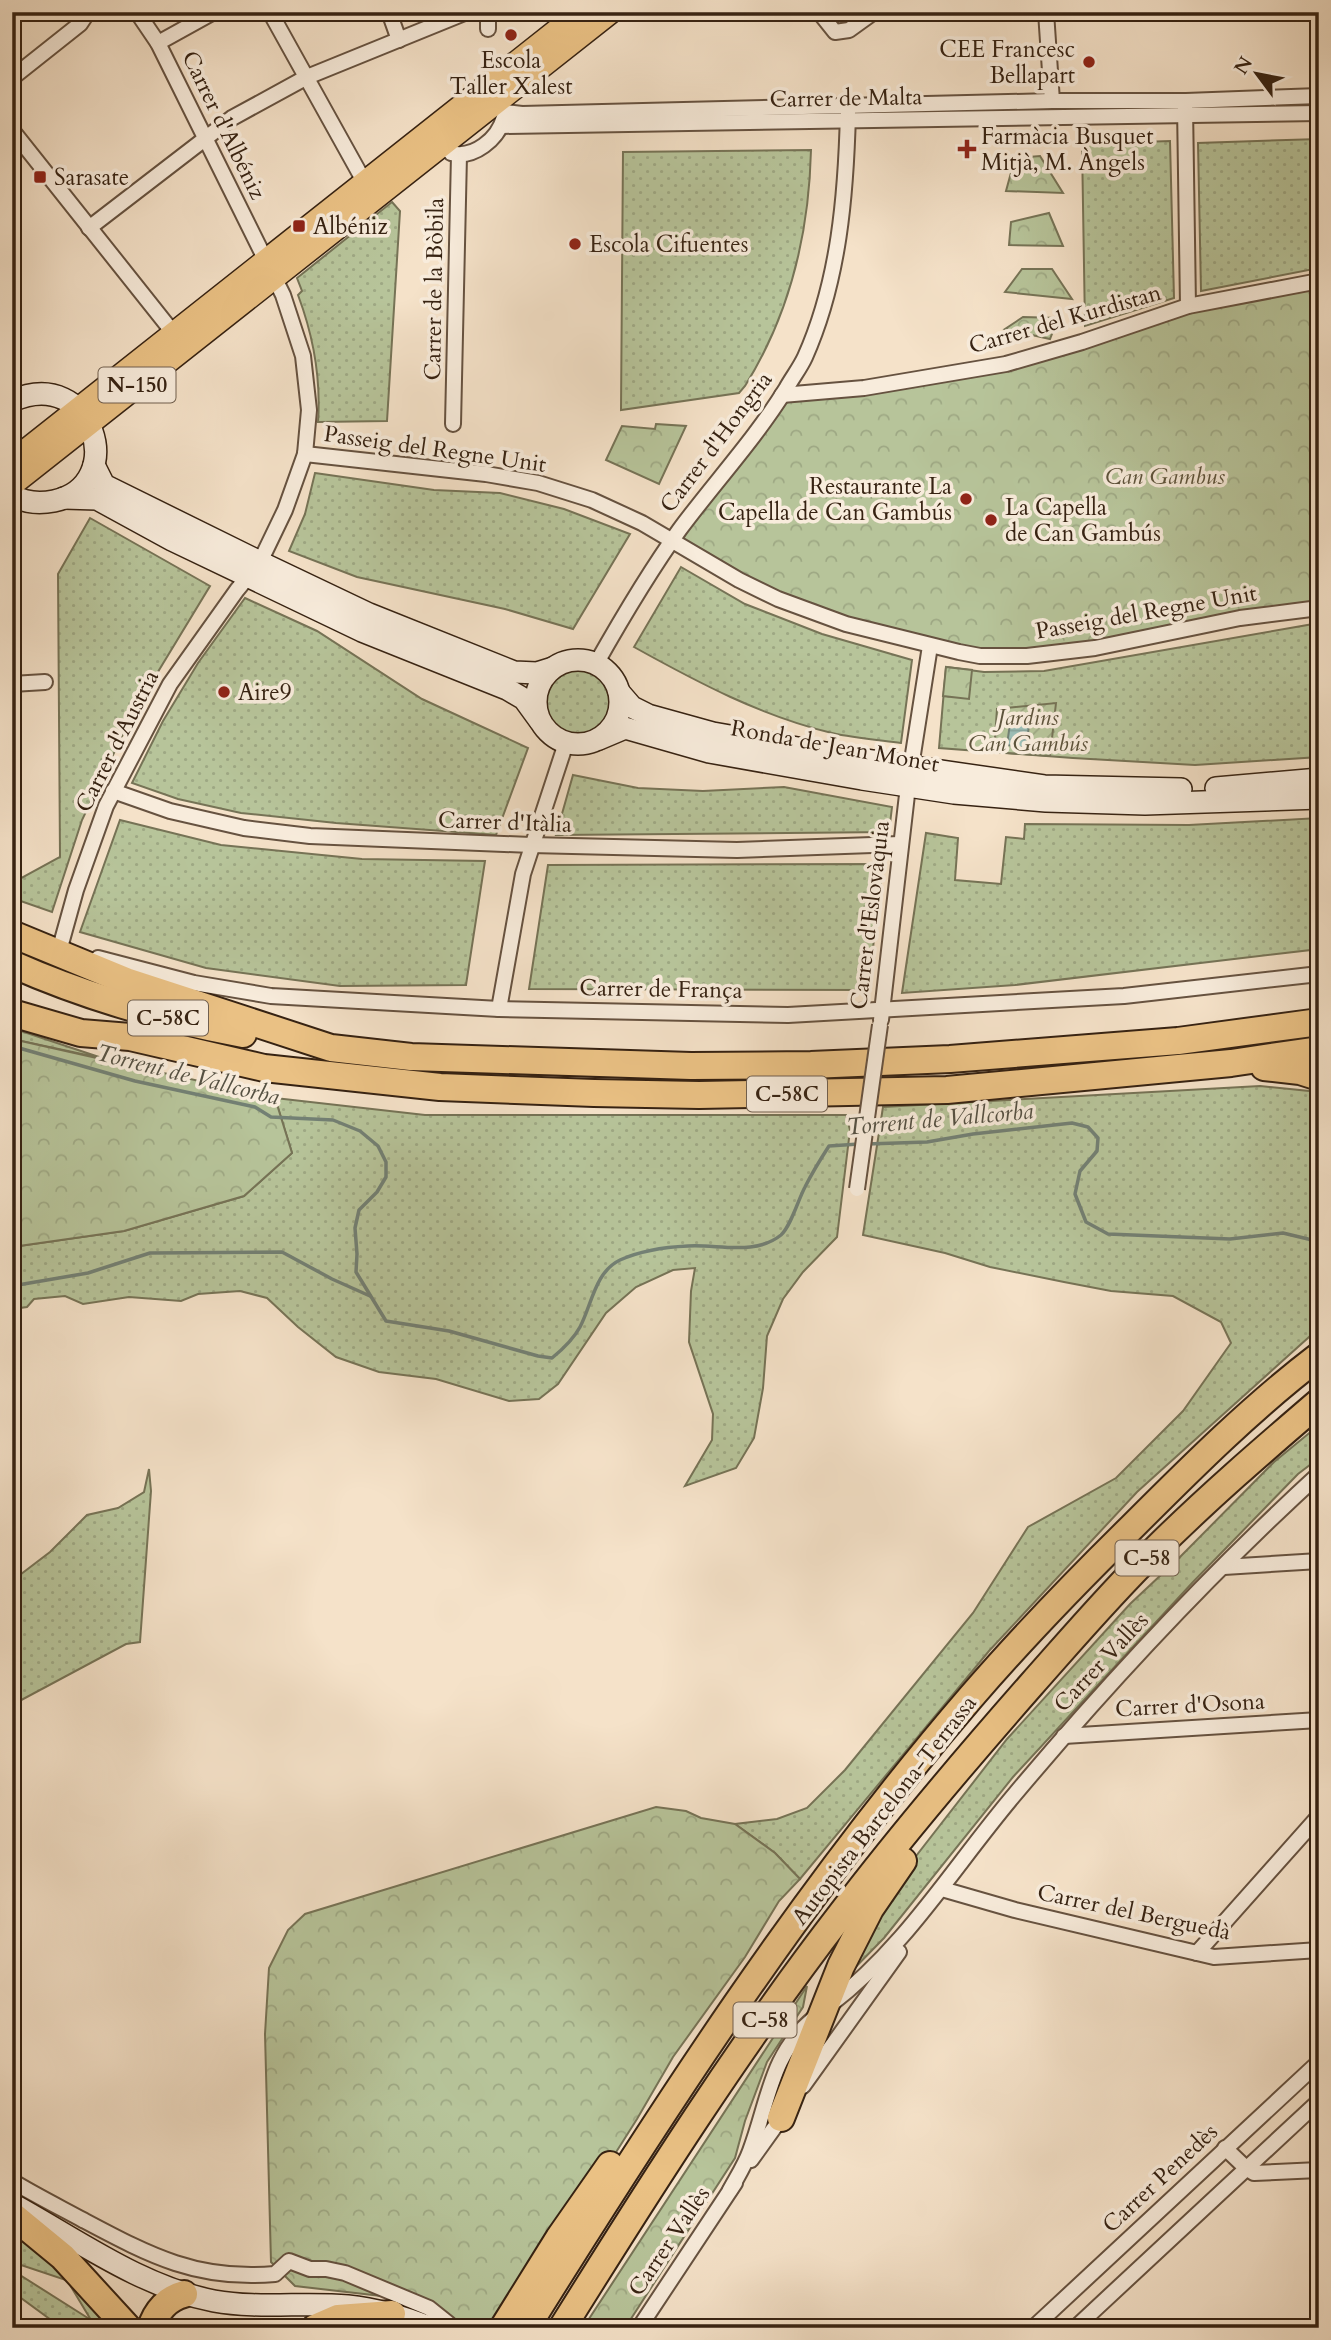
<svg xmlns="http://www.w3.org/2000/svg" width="1331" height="2340" font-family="Cardo,serif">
<defs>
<pattern id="grass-dots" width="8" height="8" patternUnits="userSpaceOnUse" patternTransform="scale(1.75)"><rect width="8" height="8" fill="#b7c49a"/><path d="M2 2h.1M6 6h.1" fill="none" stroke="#9ea884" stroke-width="1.8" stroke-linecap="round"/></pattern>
<pattern id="forest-crowns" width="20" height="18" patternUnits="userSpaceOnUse" patternTransform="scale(1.75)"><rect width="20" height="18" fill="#b7c49a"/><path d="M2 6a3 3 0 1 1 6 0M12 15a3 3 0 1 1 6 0" fill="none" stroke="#9ea884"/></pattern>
<pattern id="garden-furrows" width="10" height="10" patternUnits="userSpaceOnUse" patternTransform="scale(1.75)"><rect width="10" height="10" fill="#b7c49a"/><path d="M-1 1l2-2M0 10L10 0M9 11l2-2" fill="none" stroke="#9ea884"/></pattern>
<pattern id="water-rules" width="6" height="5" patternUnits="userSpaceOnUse" patternTransform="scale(1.75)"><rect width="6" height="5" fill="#9cbeb6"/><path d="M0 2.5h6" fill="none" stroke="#87a39b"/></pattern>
</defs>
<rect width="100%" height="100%" fill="#f5e2c9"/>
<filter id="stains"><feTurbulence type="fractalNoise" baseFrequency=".00286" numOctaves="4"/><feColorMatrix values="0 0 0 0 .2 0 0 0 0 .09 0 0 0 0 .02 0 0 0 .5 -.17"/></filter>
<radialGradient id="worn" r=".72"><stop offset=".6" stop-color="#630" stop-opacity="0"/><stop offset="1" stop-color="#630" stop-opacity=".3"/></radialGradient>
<g fill="url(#grass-dots)" stroke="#767356" stroke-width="2">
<polygon points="1319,139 1319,268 1201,291 1198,143"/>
<polygon points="1170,141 1174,298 1085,326 1082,144"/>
<path d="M 811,150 C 809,235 790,314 745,386 L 739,393 L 621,410 L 623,152 Z"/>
<path d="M 392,202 L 400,211 L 387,421 L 318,422 C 321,379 313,335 298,295 L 302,291 L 297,278 Z"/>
<polygon points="315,473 434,490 500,493 564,509 630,534 573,629 505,609 357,577 289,551 305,514"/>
<polygon points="90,518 210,586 133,713 82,820 52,912 12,898 12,883 60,857 58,574"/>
<path d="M 681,567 L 745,604 L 822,634 L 912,660 L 901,743 C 878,740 854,738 832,733 C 761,716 697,682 634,647 Z"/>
<polygon points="245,598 317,631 422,699 528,748 496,835 336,823 241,813 178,799 132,783 163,721 198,663"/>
<polygon points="1319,623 1319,757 1195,765 1073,758 939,748 946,667 984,672 1044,671"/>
<circle cx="578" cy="702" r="37"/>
<polygon points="573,775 638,788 703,791 784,787 892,807 889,832 556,835"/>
<polygon points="1319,818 1319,949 1015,985 902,993 926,833 958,838 955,880 1001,884 1006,837 1024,839 1025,824 1189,825"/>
<polygon points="120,820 221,845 362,859 485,861 466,985 340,986 206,968 80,932"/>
<polygon points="883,864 868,990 529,989 548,865"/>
<polygon points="12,1028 105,1059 12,1039"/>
<polygon points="1260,1086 1319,1092 1319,1328 1137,1492 989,1651 800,1879 775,1853 735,1824 777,1819 807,1808 845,1770 973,1613 1028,1527 1116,1478 1183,1411 1231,1343 1221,1322 1173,1296 1111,1291 1064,1282 990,1267 945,1253 863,1235 883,1107"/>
<polygon points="275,1098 425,1115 846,1115 850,1130 837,1237 803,1272 783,1299 767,1336 763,1388 754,1438 736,1468 685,1486 712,1440 713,1414 689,1342 691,1291 695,1268 673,1270 636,1287 606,1313 558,1384 539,1399 509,1401 436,1379 379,1372 336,1357 298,1327 267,1298 240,1291 198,1294 181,1301 129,1297 83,1304 65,1296 34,1299 27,1307 12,1309 12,1247 124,1231 244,1196 292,1153"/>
<polygon points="1319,1425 1319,1458 1298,1474 1193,1582 1013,1777 884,1938 839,1984 878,1905 1007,1739 1130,1604 1179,1558 1274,1462"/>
<polygon points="149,1469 151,1491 140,1642 126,1644 12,1705 12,1581 50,1552 87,1515 118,1508 144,1492"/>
<path d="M 12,2228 C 52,2253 83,2292 114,2328 L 62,2328 L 17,2295 L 12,2286 L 12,2270 L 91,2320 L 70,2285 L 75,2283 L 12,2262 Z"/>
</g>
<g fill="url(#forest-crowns)" stroke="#767356" stroke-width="2">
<polygon points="1040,156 1063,193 1006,191 1015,158"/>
<polygon points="1049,213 1063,246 1009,245 1011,222"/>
<polygon points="1022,269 1052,269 1072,299 1005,292"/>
<polygon points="1319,281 1319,608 1095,648 980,656 846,624 672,541 782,395 939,377 1188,306"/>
<polygon points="1023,317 1058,318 1050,339 1005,329"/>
<polygon points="656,424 686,426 659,484 606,460 622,426 655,429"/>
<polygon points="946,667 972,670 969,699 943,696"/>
<polygon points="12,1039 275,1098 292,1153 244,1196 124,1231 12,1247"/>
<polygon points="656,1807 686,1811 701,1818 735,1824 775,1853 800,1879 779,1901 745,1957 673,2057 637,2119 505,2328 467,2328 447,2317 390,2297 295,2286 271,2262 265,2034 269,1968 288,1930 305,1914"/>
<polygon points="807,1986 803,2007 767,2062 745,2121 735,2158 625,2328 583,2328"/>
</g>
<polygon fill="url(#garden-furrows)" stroke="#767356" stroke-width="2" points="1056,703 1050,756 994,752 997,709"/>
<polygon fill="url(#water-rules)" stroke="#738074" stroke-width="2" points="1011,716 1030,718 1026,748 1007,745"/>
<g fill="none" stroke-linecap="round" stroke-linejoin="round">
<g stroke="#738074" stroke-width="3.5">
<path d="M 12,1046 L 135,1081 L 255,1107 L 271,1117 L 333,1120 L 360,1131 L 378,1146 L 386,1162 L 386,1177 L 377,1192 L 359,1210 L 355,1228 L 357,1254 L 356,1272 L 386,1321 L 449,1331 L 538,1356 L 552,1358 C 563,1349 573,1340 580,1327 C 592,1304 595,1272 620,1260 C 640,1251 666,1247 688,1246 C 718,1244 755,1256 781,1235 C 791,1226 798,1200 805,1187 C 812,1173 820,1160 829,1146 L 859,1144"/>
<polyline points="867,1144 927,1142 973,1134 1072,1123 1088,1127 1098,1138 1097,1151 1080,1171 1075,1194 1086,1222 1108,1234 1230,1239 1283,1233 1308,1239 1319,1244"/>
<polyline points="12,1286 88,1273 150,1253 282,1252 332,1279 370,1296"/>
</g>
<defs>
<g id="street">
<polyline points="270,12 365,183"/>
<polyline points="389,12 399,40"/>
<polyline points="488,12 488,29"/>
<polyline points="819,12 835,32 849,30 874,12"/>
<polyline points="1046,12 1052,101"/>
<polyline points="158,43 214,12"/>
<polyline points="12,78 80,24 88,12"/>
<polyline points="1185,106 1188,306"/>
<polyline points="505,112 522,114 1052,101 1186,101 1319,96"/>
<polyline points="501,126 1319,113"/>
<polyline points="12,130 179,340"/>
<path d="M 451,153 C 474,159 498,139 504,117"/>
<polyline points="89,228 232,118 307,77 467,12"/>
<polyline points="782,395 864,388 1006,364 1082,342 1188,306 1319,281"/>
<polyline points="453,424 459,155"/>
<polyline points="305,454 486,474 538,483 592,500 642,523 739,580 778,599 846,624 959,652 980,656 1027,656 1095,648 1240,618 1319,608"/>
<path d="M 596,664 C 622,618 649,572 680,529 C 715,482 755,439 786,389 C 792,378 800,368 805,357 C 839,281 846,195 848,112"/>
<polyline points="12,684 45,682"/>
<polyline points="113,791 170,811 244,828 310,836 531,845 737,850 900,844"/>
<polyline points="61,944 76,890 106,806 170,684 237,590 260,562 285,510 305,454 309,410 303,356 283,295 158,43 137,12"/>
<polyline points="98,958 194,983 271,996 499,1009 788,1015 1124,996 1319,974"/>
<polyline points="499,1009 523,874 566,743"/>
<polyline points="881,1020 908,786 930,646"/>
<polyline points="1224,1567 1319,1561"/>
<polyline points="1064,1736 1319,1720"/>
<polyline points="942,1889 1015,1910 1214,1957 1319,1950"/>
<polyline points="1197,1953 1319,1816"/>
<path d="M 830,2005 C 906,1947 954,1866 1015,1794 C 1110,1681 1211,1573 1319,1474"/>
<polyline points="803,2086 899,1952"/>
<polyline points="1225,2148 1246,2168 1254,2173 1319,2170"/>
<polyline points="751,2160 784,2114"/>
<path d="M 12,2181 C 35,2195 59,2207 83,2220 C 149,2255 197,2281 275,2274 L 289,2261 L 310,2269 L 326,2269 L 345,2273 L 429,2308 L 449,2324 L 449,2328"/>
<path d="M 730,2190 C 737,2177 745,2165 750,2151 C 769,2101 770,2055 814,2018"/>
<polyline points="639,2328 735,2183"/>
<polyline points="1033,2328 1319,2062"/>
<polyline points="1075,2328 1319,2101"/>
</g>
<g id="secondary">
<path d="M 12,401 C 93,364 130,485 54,501 C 39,504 25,503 12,495"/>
<polyline points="94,465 104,485 268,566 369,614 514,672 537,673 553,668"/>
<polyline points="64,498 97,499 172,540 362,631 507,689 524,699 540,721"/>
<circle cx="578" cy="702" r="42"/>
<polyline points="619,692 632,707 648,715 713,733 865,760 1044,786 1181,789"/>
<polyline points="599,739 625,728 709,752 862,779 954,793 1046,801 1145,804 1319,798"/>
<polyline points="1216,788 1319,779"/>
<path d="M 12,2204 C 76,2239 141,2287 214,2301 C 258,2309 304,2302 348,2306 C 377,2309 404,2317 431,2328"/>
</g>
<g id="primary">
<polyline points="12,462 581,12"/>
<polyline points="12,484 610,12"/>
</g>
<g id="highway">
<polyline points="12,934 126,981 331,1048 411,1057 691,1066 811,1065 950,1059 1178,1041 1319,1022"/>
<path d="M 12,964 C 86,997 163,1019 243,1034"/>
<polyline points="12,1013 81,1033 130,1037 264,1068 440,1087 594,1093 699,1095 947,1090 1231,1063 1319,1050"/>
<polyline points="1264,1067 1300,1071 1319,1077"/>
<polyline points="781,2118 841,1966 870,1909 903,1861"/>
<polyline points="12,2215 63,2257 128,2328"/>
<path d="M 151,2328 C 156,2311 168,2298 184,2294"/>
<polyline points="315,2328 338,2318 392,2314"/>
<polyline points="503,2328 559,2238 610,2165"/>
<path d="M 526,2328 C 662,2110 803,1892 971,1697 C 1022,1638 1076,1582 1132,1527 C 1191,1468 1252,1407 1319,1356"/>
<path d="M 562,2328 C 650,2187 740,2045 842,1913 C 902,1834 966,1759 1031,1685 C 1071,1640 1110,1594 1153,1552 C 1206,1499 1263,1450 1319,1402"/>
</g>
</defs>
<use href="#street" stroke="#665240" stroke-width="18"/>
<use href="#secondary" stroke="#362212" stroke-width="24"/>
<use href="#primary" stroke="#362212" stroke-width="26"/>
<use href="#highway" stroke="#362212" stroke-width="30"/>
<use href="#street" stroke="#f8ecdc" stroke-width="14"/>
<use href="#secondary" stroke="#f8ecdc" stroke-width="21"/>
<use href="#primary" stroke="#eac184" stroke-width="23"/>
<use href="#highway" stroke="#eac184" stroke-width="26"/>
<defs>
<polyline id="street-bridge" points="857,1189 880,1025"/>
</defs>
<use href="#street-bridge" stroke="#665240" stroke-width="18" stroke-linecap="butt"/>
<use href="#street-bridge" stroke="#f8ecdc" stroke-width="14"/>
</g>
<g fill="#8f2418" stroke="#f8ecdc" stroke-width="2.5">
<circle cx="511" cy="35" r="7"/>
<circle cx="1089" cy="62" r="7"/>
<path d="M963.5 138.5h7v7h7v7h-7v7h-7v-7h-7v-7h7z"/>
<rect x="33" y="170" width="14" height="14" rx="3.5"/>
<rect x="292" y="219" width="14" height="14" rx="3.5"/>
<circle cx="575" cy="244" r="7"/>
<circle cx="966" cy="499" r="7"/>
<circle cx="991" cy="520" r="7"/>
<circle cx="224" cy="692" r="7"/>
</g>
<g text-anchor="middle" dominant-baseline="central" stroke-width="7" stroke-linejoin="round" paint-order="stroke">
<g fill="#f8ecdc" stroke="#705f4f" stroke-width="2">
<rect x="98.5" y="367.5" width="77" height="35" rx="5"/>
<rect x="128" y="1000.5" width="80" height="35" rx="5"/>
<rect x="747" y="1076.5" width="80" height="35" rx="5"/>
<rect x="1115.5" y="1540.5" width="63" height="35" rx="5"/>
<rect x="733.5" y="2002.5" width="63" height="35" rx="5"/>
</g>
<g font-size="21" font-weight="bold" fill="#362212">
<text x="137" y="385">N-150</text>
<text x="168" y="1018">C-58C</text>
<text x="787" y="1094">C-58C</text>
<text x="1147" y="1558">C-58</text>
<text x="765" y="2020">C-58</text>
</g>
<g font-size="23" fill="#362212" stroke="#f8ecdc" text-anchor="start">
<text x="1075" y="49" text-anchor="end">CEE Francesc<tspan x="1075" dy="26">Bellapart</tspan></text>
<text x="511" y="60" text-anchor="middle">Escola<tspan x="511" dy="26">Taller Xalest</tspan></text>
<text x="981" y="136">Farmàcia Busquet<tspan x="981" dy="26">Mitjà, M. Àngels</tspan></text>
<text x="54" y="177">Sarasate</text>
<text x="313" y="226">Albéniz</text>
<text x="589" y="244">Escola Cifuentes</text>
<text x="952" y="486" text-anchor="end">Restaurante La<tspan x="952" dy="26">Capella de Can Gambús</tspan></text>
<text x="1005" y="507">La Capella<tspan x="1005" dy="26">de Can Gambús</tspan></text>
<text x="238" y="692">Aire9</text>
</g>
<g font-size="23" fill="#362212" stroke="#f8ecdc">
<text transform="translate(846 98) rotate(-1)">Carrer de Malta</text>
<text transform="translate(224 125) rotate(64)">Carrer d'Albéniz</text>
<text transform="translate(434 289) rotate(-89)">Carrer de la Bòbila</text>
<text transform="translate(1065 319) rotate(-16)">Carrer del Kurdistan</text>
<text transform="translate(716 442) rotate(-53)">Carrer d'Hongria</text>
<text transform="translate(435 449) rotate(8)">Passeig del Regne Unit</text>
<text transform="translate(1146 612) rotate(-10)">Passeig del Regne Unit</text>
<text transform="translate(117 741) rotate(-63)">Carrer d'Austria</text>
<text transform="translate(835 746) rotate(10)">Ronda de Jean Monet</text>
<text transform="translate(505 822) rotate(2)">Carrer d'Itàlia</text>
<text transform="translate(870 915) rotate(-83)">Carrer d'Eslovàquia</text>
<text transform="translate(661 989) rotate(1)">Carrer de França</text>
<text transform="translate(1101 1662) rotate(-47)">Carrer Vallès</text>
<text transform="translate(1190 1705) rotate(-3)">Carrer d'Osona</text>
<text transform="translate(884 1810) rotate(-52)">Autopista Barcelona-Terrassa</text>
<text transform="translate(1134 1912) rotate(12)">Carrer del Berguedà</text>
<text transform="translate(1160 2178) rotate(-43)">Carrer Penedès</text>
<text transform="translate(669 2241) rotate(-56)">Carrer Vallès</text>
</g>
<g font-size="23" font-style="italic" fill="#5d533b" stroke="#f8ecdc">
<text x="1165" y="476">Can Gambus</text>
<text x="1028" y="717">Jardins<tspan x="1028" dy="26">Can Gambús</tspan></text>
</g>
<g font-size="24" font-style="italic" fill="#555143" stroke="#f8ecdc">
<text transform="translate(188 1075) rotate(14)">Torrent de Vallcorba</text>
<text transform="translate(940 1119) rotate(-5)">Torrent de Vallcorba</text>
</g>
</g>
<rect width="1331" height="2340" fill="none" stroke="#f5e2c9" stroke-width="42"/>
<rect x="14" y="14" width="1303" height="2312" fill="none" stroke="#362212" stroke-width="3.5"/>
<rect x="21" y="21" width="1289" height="2298" fill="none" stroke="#362212" stroke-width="2"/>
<g transform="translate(1257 74) rotate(302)" stroke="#f8ecdc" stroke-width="5" paint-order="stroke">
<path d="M0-5L12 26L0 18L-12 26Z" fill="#362212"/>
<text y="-10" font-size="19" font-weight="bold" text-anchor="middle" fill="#362212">N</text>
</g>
<rect width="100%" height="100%" filter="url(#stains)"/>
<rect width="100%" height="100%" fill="url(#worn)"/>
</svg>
